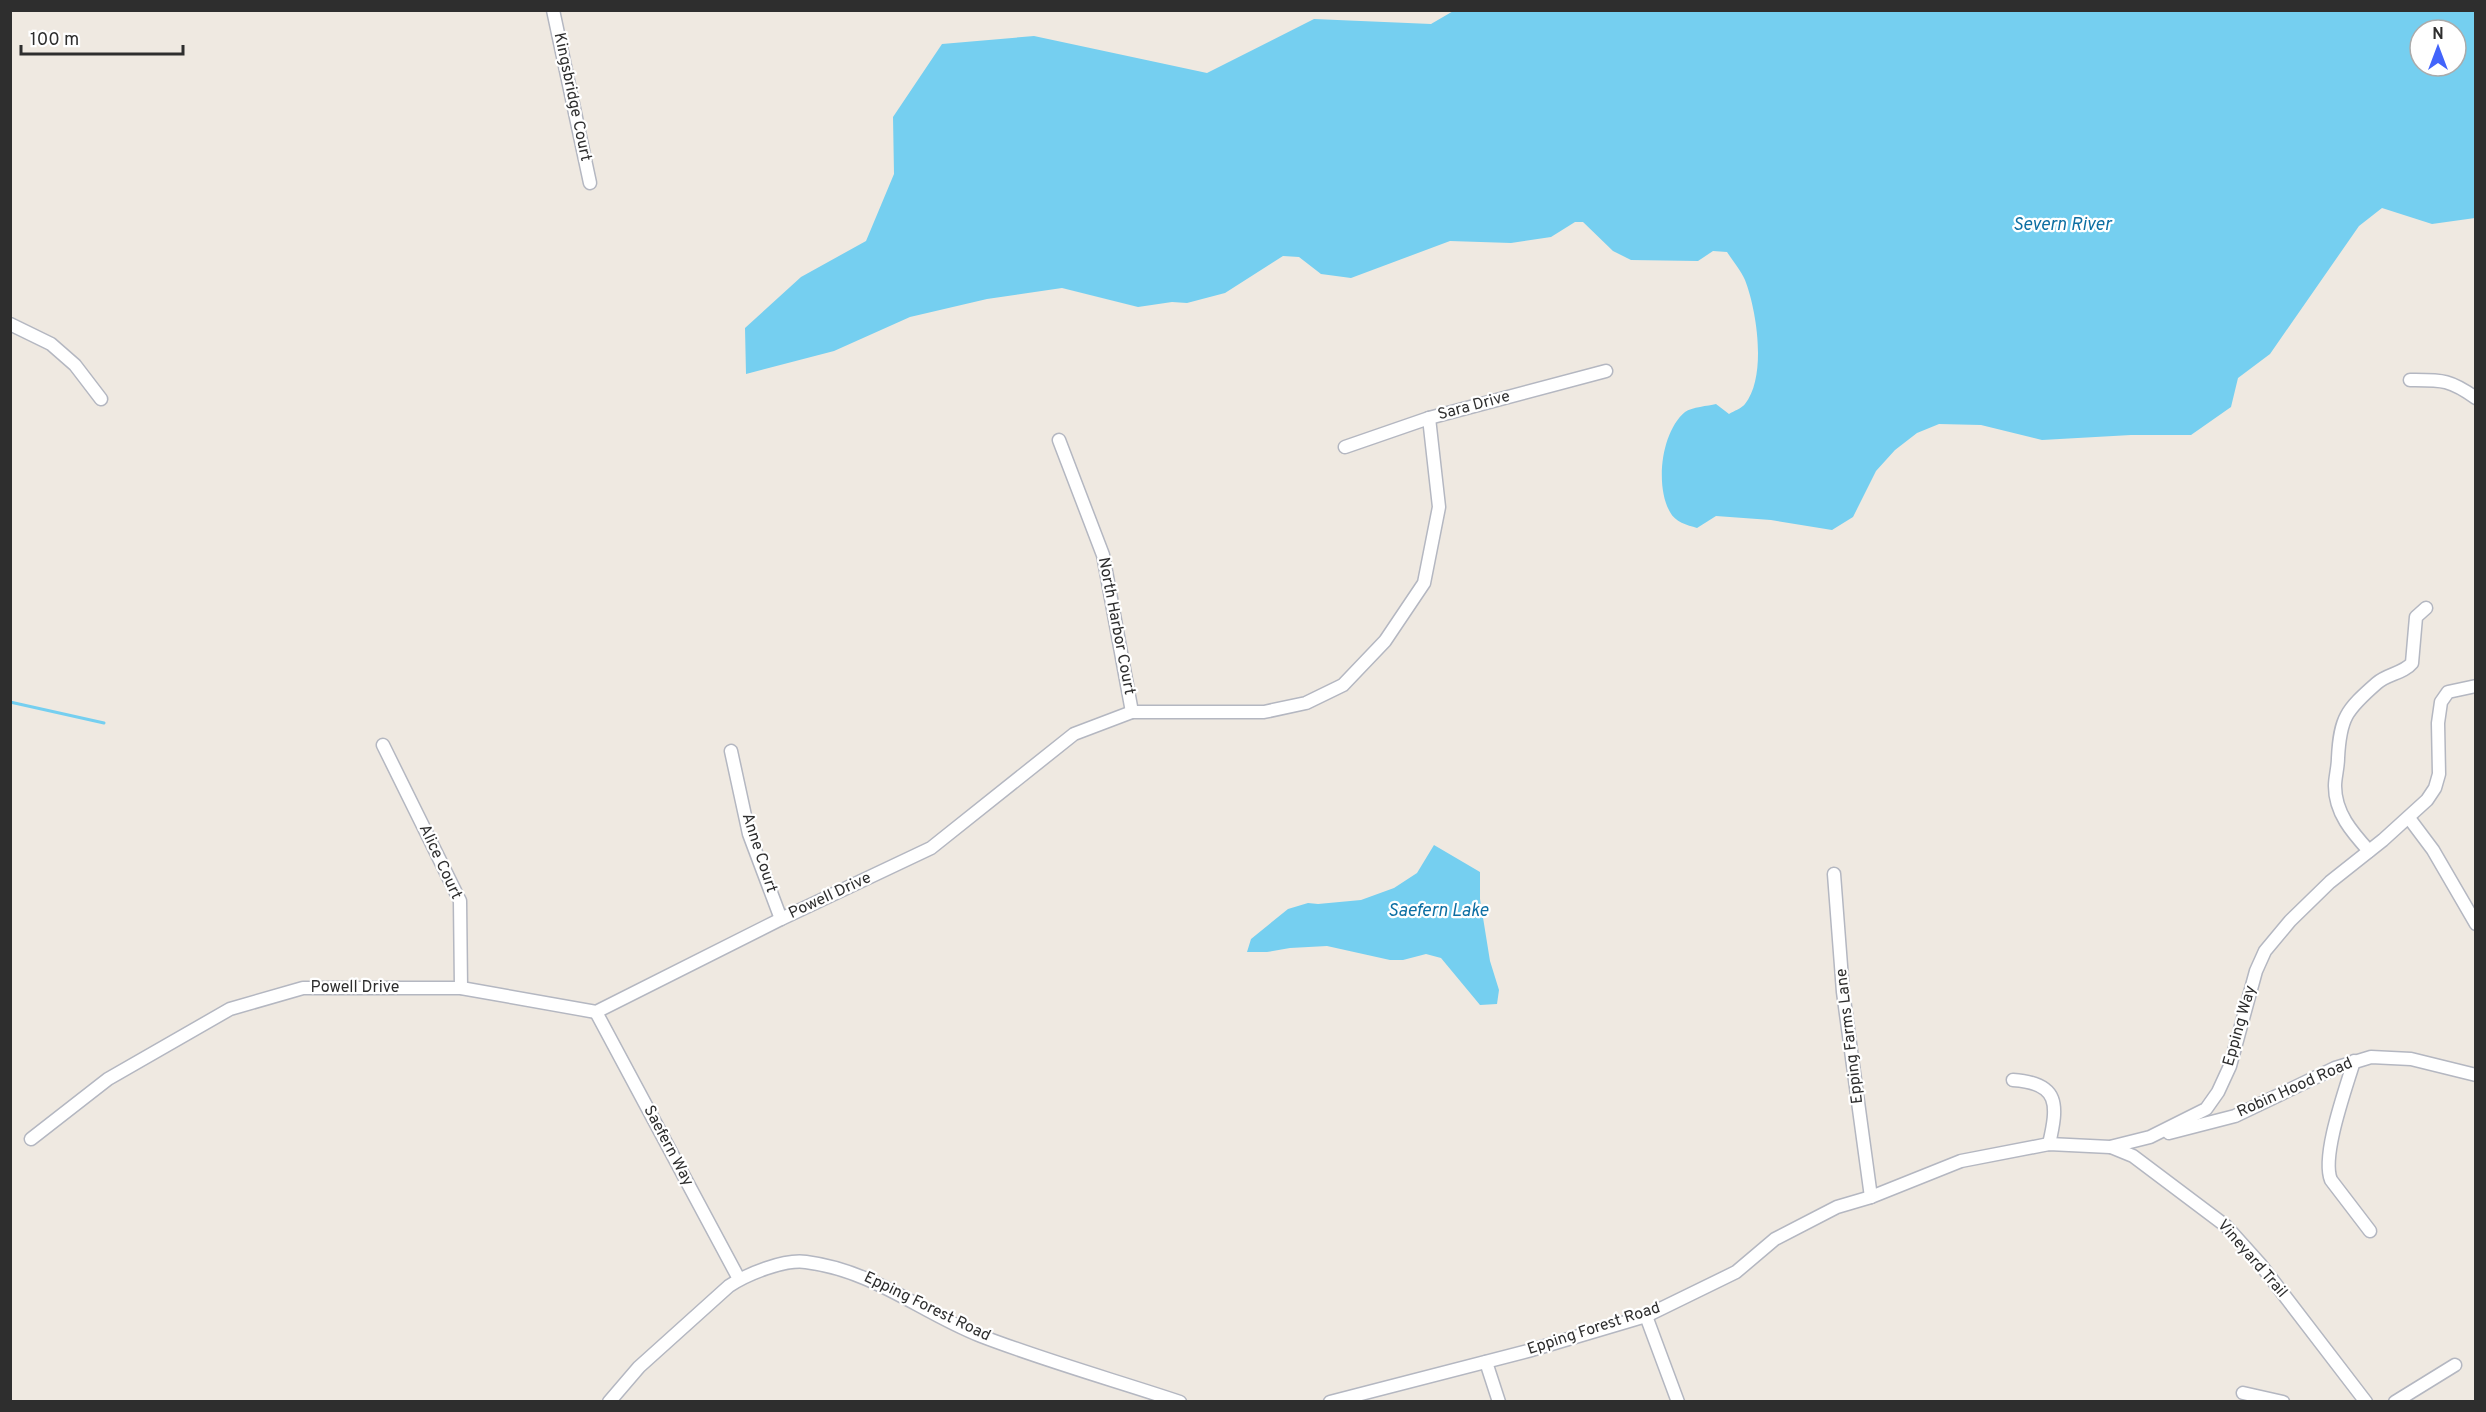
<svg xmlns="http://www.w3.org/2000/svg" width="2486" height="1412" font-family="Overpass,sans-serif">
<rect width="100%" height="100%" fill="#efe9e1"/>
<g fill="#75cff0" fill-rule="evenodd">
<path d="M 1455,10 L 2475,11 L 2475,218 L 2432,224 L 2382,208 L 2359,226 L 2270,354 L 2238,378 L 2231,407 L 2191,435 L 2131,435 L 2042,440 L 1981,425 L 1939,424 L 1917,433 L 1895,450 L 1876,471 L 1853,517 L 1832,530 L 1771,520 L 1716,516 L 1697,528 C 1687,525 1675,522 1670,512 C 1655,486 1661,432 1685,412 C 1692,407 1708,406 1716,404 L 1729,414 C 1734,411 1742,408 1745,404 C 1767,376 1757,311 1745,280 C 1741,271 1733,261 1727,252 L 1713,251 L 1698,261 L 1631,260 L 1613,251 L 1583,222 L 1575,222 L 1551,237 L 1511,243 L 1450,241 L 1351,278 L 1321,274 L 1299,257 L 1283,256 L 1225,293 L 1187,303 L 1172,302 L 1138,307 L 1062,288 L 987,299 L 910,317 L 834,351 L 746,374 L 745,328 L 801,277 L 866,241 L 894,174 L 893,117 L 942,44 L 1034,36 L 1207,73 L 1314,19 L 1431,24 ZM 2420,30 L 2456,30 L 2456,66 L 2420,66 Z"/>
<polygon points="1434,845 1480,872 1480,899 1490,961 1499,990 1497,1004 1480,1005 1441,958 1426,954 1403,960 1390,960 1327,946 1290,948 1267,952 1247,952 1251,939 1288,909 1308,903 1318,904 1361,900 1394,888 1417,873"/>
</g>
<g fill="none" stroke-linecap="round" stroke-linejoin="round">
<polyline stroke="#75cff0" stroke-width="3" points="10,702 104,723"/>
<defs>
<g id="minor">
<polyline points="553,10 590,183"/>
<polyline points="10,324 51,344 75,365 101,399"/>
<path d="M 2410,380 C 2442,380 2449,379 2476,398"/>
<polyline points="1059,440 1103,555 1132,712"/>
<polyline points="1345,447 1429,418 1606,371"/>
<polyline points="383,745 460,901 461,988"/>
<polyline points="731,751 749,834 781,919"/>
<polyline points="2409,818 2433,850 2476,924"/>
<path d="M 2369,851 C 2352,832 2335,813 2335,786 C 2335,777 2338,768 2338,758 C 2340,718 2346,710 2377,683 C 2387,674 2404,673 2412,663 L 2416,617 L 2426,608"/>
<polyline points="1834,874 1843,992 1871,1197"/>
<polyline points="596,1012 739,1279"/>
<path d="M 2354,1061 C 2346,1088 2321,1156 2331,1180 L 2370,1231"/>
<path d="M 2013,1080 C 2060,1083 2058,1105 2049,1144"/>
<polyline points="2169,1133 2235,1116 2335,1068 2371,1057 2411,1059 2476,1075"/>
<polyline points="31,1139 108,1079 230,1009 303,988 461,988 596,1012 781,919 931,848 1074,734 1132,712 1264,712 1306,703 1343,685 1385,641 1424,583 1439,507 1429,418"/>
<polyline points="2111,1147 2133,1156 2226,1226 2261,1265 2366,1402"/>
<polyline points="1646,1316 1678,1402"/>
<polyline points="1486,1362 1499,1402"/>
<polyline points="2243,1393 2283,1402"/>
<path d="M 609,1402 L 639,1367 L 729,1286 C 747,1274 784,1259 806,1262 C 875,1271 920,1312 981,1336 C 1046,1361 1114,1380 1180,1402"/>
<polyline points="1330,1402 1528,1351 1646,1316 1736,1272 1775,1239 1837,1207 1871,1197 1961,1161 2049,1144 2110,1147 2150,1137 2206,1109 2218,1092 2230,1066 2256,971 2265,951 2290,921 2330,882 2383,840 2427,800 2435,788 2439,774 2438,723 2441,702 2448,692 2476,686"/>
<polyline points="2395,1402 2455,1365"/>
</g>
</defs>
<use href="#minor" stroke="#b4b7c1" stroke-width="15"/>
<use href="#minor" stroke="#fff" stroke-width="12"/>
</g>
<g text-anchor="middle" dominant-baseline="central" stroke-width="4.5" stroke-linejoin="round" paint-order="stroke">
<g font-size="16" fill="#2e2e2e" stroke="#fff">
<text transform="translate(572 97) rotate(78)">Kingsbridge Court</text>
<text transform="translate(1474 406) rotate(-15)">Sara Drive</text>
<text transform="translate(1116 626) rotate(79)">North Harbor Court</text>
<text transform="translate(759 853) rotate(72)">Anne Court</text>
<text transform="translate(440 862) rotate(65)">Alice Court</text>
<text transform="translate(830 896) rotate(-25)">Powell Drive</text>
<text x="355" y="988">Powell Drive</text>
<text transform="translate(2240 1026) rotate(-74)">Epping Way</text>
<text transform="translate(1850 1036) rotate(-97)">Epping Farms Lane</text>
<text transform="translate(2295 1088) rotate(-24)">Robin Hood Road</text>
<text transform="translate(668 1146) rotate(62)">Saefern Way</text>
<text transform="translate(2252 1259) rotate(49)">Vineyard Trail</text>
<text transform="translate(927 1307) rotate(26)">Epping Forest Road</text>
<text transform="translate(1594 1329) rotate(-18)">Epping Forest Road</text>
</g>
<g font-size="18" font-style="italic" fill="#0d6fa3" stroke="#fff">
<text x="2062" y="225">Severn River</text>
<text x="1438" y="911">Saefern Lake</text>
</g>
</g>
<rect width="2486" height="1412" fill="none" stroke="#2e2e2e" stroke-width="24"/>
<g transform="translate(2438 48)"><circle r="28" fill="#ffffff" stroke="#ababab" stroke-width="1.5"/>
<path d="M0-4.5L10 22L0 15L-10 22Z" fill="#4264fb"/>
<text y="-9" font-size="16" font-weight="bold" text-anchor="middle" fill="#2e2e2e">N</text>
</g>
<path d="M21 45v9h162v-9" fill="none" stroke="#2e2e2e" stroke-width="3"/>
<text x="30" y="45" font-size="18" fill="#2e2e2e" stroke="#ffffff" stroke-width="4.5" paint-order="stroke">100 m</text>
</svg>
